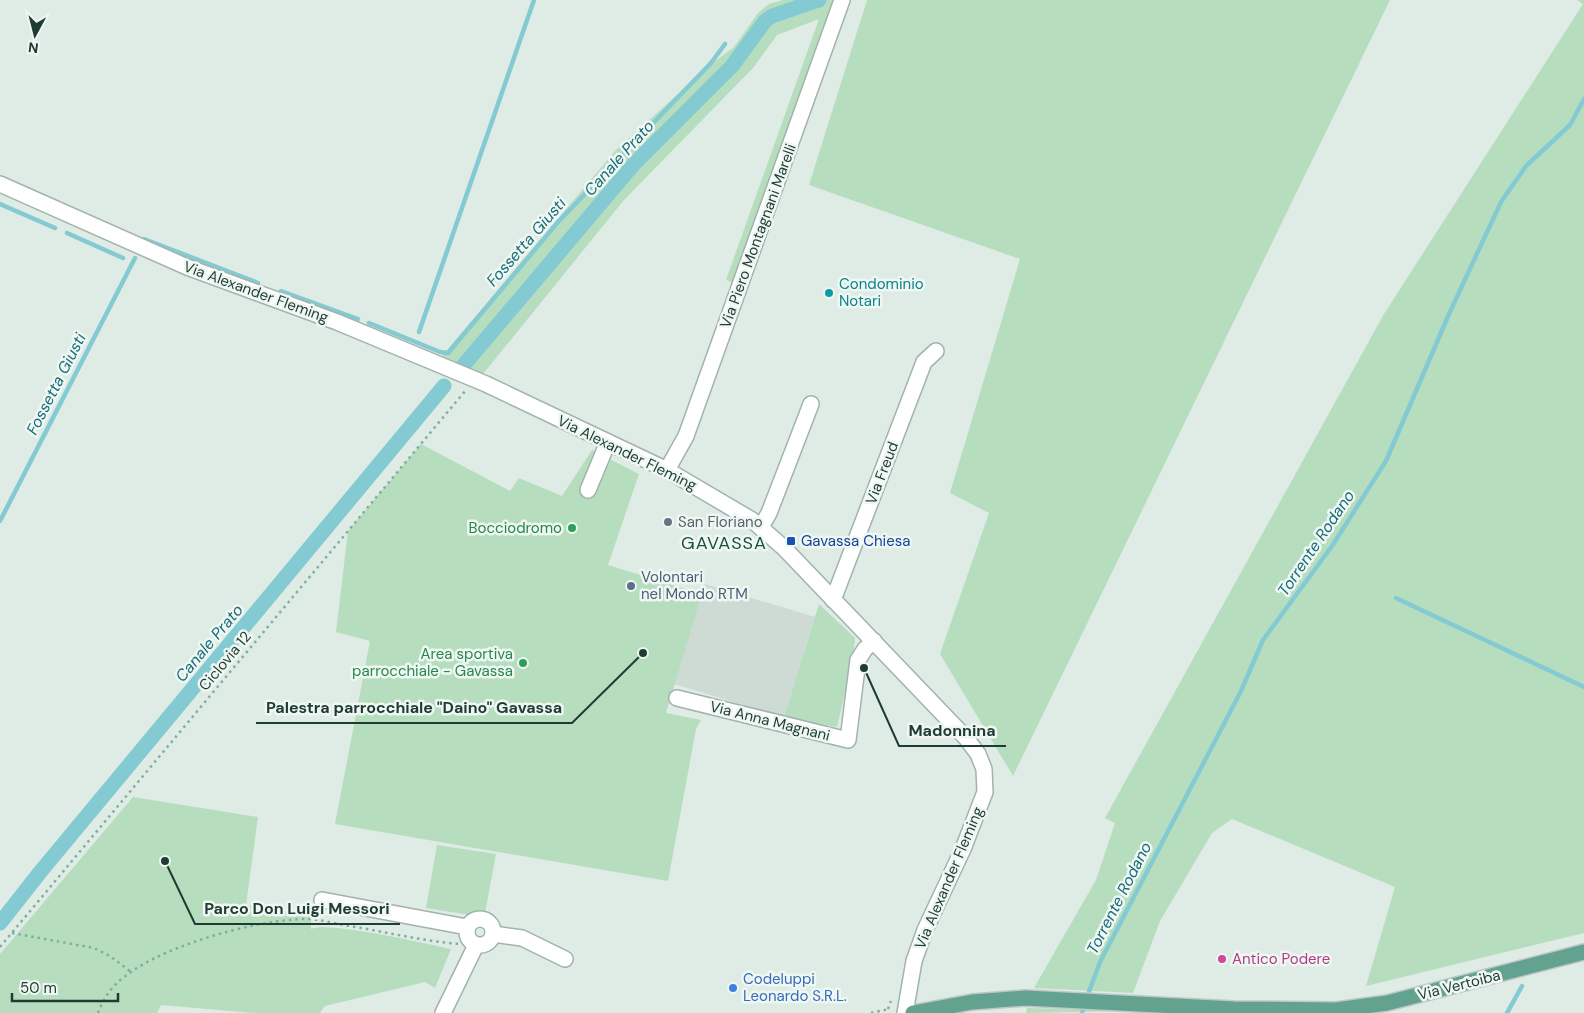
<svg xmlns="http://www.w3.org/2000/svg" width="1584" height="1013" font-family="'DM Sans',sans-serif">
<rect width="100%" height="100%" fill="#dfebe5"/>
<polygon fill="#cddbd4" points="705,584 815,617 784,717 674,684"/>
<g fill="#b7ddbf">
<polygon points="783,0 834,0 734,283 726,280 819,19 777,35 753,68 624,200 483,374 442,356 616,150 710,65 734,47 758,13 769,4"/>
<polygon points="867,0 1390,0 1013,776 940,654 989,513 950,493 1020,259 809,185"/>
<polygon points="1577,0 1584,0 1584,933 1366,986 1395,887 1232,819 1212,833 1160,921 1133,993 1034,988 1096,880 1115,823 1105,818 1384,314 1583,4"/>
<polygon points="421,444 510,491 519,478 562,496 592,450 639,474 608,565 702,594 666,713 701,720 696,729 668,881 335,824 370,641 336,632 348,531"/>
<polygon points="819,604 855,638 853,659 837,727 784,717"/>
<path d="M 133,797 L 258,817 L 246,905 L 311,915 L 311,929 C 330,921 426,944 451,949 L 435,988 L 425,982 L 325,1006 L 320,1013 L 253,1013 L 161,1005 L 157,1013 L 0,1013 L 0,954 Z"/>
<polygon points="437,845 496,854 485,913 473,913 470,915 426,908"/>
<polygon points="1027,1008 1127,1011 1026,1013"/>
</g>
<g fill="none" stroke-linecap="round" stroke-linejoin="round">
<g stroke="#84cad2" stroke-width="4.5">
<polyline points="0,204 55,228"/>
<polyline points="67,233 123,258"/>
<polyline points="144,239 258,283"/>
<polyline points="281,291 358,319"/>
<polyline points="369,323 440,352 448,353 558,222 711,63 725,44"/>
<polyline points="419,332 534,0"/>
<polyline points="0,521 135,258"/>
<polyline points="1396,598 1584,687"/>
<polyline points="1087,997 1100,962 1241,691 1263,640 1332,546 1386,461 1449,314 1501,202 1526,166 1570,125 1584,99"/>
<polyline points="1082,1013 1085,1005"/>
<polyline points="1507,1013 1522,986"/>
</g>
<g stroke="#84cad2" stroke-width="15">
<polyline points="463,366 634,164 732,66 765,21 772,16 819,0"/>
<polyline points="0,923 41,871 444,386"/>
</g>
<defs>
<g id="minor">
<polyline points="0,184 187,267 337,322 486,384 667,470 752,520 784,548 966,738 978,754 984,769 985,792 963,849 925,930 914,961 905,1013"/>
<polyline points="667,470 686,436 842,0"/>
<polyline points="588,490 608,442"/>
<polyline points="761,527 769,513 811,404"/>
<polyline points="833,600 924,362 936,351"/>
<polyline points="677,698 848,740 858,660 865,649 874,641"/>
<polyline points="322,900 467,927"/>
<circle cx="480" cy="932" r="13"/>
<polyline points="493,934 522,938 565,959"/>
<polyline points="443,1013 476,945"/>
</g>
<polyline id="major" points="913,1013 972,1002 1025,998 1234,1009 1336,1010 1387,1003 1584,952"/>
</defs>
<use href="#minor" stroke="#a2b3ac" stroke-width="18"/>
<use href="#major" stroke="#c0c8c6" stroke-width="18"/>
<g stroke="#7eb09e" stroke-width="2.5" stroke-dasharray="2.5 4" stroke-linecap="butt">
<polyline points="12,933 94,948 110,956 131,972"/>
<polyline points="0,947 466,390"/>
<polyline points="888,1009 891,1001"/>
<path d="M 98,1013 C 102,1002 108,992 116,984 C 152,948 256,919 307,919 C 319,919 332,923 344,925 C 382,931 421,941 460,944"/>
<polyline points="871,1013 889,1009"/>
</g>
<use href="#minor" stroke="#fff" stroke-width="15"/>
<use href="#major" stroke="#62a28f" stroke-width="15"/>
</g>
<circle fill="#0f9aa8" stroke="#eff7f3" stroke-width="2" cx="829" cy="293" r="5"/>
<circle fill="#6b7280" stroke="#eff7f3" stroke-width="2" cx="668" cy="522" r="5"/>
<g fill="#2e9e5b" stroke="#eff7f3" stroke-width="2">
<circle cx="572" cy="528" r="5"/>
<circle cx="523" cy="663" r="5"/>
</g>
<rect fill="#1a4fb4" stroke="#eff7f3" stroke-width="2" x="786" y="536" width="10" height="10" rx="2.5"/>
<circle fill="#5c6f8a" stroke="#eff7f3" stroke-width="2" cx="631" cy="586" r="5"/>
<circle fill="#d1479c" stroke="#eff7f3" stroke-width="2" cx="1222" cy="959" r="5"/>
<circle fill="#3f7fe0" stroke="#eff7f3" stroke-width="2" cx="733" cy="988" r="5"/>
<g text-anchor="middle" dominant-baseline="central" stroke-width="5" stroke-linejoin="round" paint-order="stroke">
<g font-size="15" fill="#1f3b33" stroke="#eff7f3">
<text transform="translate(758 236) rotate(-70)">Via Piero Montagnani Marelli</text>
<text transform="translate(256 292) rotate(20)">Via Alexander Fleming</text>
<text transform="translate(627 453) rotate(26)">Via Alexander Fleming</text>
<text transform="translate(882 473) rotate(-69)">Via Freud</text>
<text transform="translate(225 661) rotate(-50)">Ciclovia 12</text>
<text transform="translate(770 721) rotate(14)">Via Anna Magnani</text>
<text transform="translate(949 878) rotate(-67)">Via Alexander Fleming</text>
<text transform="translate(1459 985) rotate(-14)">Via Vertoiba</text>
</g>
<g font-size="15" fill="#0d838f" stroke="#eff7f3" text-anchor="start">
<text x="839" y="284">Condominio<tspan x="839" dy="17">Notari</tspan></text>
</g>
<g font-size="15" fill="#5b616d" stroke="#eff7f3" text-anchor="start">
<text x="678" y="522">San Floriano</text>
</g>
<g font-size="15" fill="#27864d" stroke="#eff7f3" text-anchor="end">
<text x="562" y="528">Bocciodromo</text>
<text x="513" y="654">Area sportiva<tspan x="513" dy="17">parrocchiale - Gavassa</tspan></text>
</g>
<g font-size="15" fill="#164399" stroke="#eff7f3" text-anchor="start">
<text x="801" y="541">Gavassa Chiesa</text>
</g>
<g font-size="15" fill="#4e5e75" stroke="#eff7f3" text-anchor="start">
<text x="641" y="577">Volontari<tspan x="641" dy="17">nel Mondo RTM</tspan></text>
</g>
<g font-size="15" fill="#b23c85" stroke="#eff7f3" text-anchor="start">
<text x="1232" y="959">Antico Podere</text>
</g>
<g font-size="15" fill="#366cbe" stroke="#eff7f3" text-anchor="start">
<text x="743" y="979">Codeluppi<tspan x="743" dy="17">Leonardo S.R.L.</tspan></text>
</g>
<g font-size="16" font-style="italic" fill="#186c79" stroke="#eff7f3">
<text transform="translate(619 158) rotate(-48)">Canale Prato</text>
<text transform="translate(526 242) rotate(-49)">Fossetta Giusti</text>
<text transform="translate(56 384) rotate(-63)">Fossetta Giusti</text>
<text transform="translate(1316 543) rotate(-56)">Torrente Rodano</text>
<text transform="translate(209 643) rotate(-50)">Canale Prato</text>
<text transform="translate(1119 898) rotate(-63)">Torrente Rodano</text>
</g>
<g font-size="18" letter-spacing="1" fill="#1b4e3f" stroke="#eff7f3">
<text x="724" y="543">GAVASSA</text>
</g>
</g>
<path fill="none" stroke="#1f3b33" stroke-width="2" d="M643 653L572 723H256M864 668L899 746H1006M165 861L195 924H400"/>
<g fill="#1f3b33" stroke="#eff7f3" stroke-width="2">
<circle cx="643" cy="653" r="5"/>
<circle cx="864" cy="668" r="5"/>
<circle cx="165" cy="861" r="5"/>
</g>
<g font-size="16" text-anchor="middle" font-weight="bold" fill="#1f3b33" stroke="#eff7f3" stroke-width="5" stroke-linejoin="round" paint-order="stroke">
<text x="414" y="713">Palestra parrocchiale "Daino" Gavassa</text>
<text x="952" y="736">Madonnina</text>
<text x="297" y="914">Parco Don Luigi Messori</text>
</g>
<g transform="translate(35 35) rotate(187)" stroke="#eff7f3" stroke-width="4" paint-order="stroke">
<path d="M0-4L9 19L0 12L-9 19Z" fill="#1f3b33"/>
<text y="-8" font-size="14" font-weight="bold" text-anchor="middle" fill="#1f3b33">N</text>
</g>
<path d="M12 993v8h106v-8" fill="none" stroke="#1f3b33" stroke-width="2.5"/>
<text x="20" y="993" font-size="15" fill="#1f3b33" stroke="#eff7f3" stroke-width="4" paint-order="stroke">50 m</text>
</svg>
